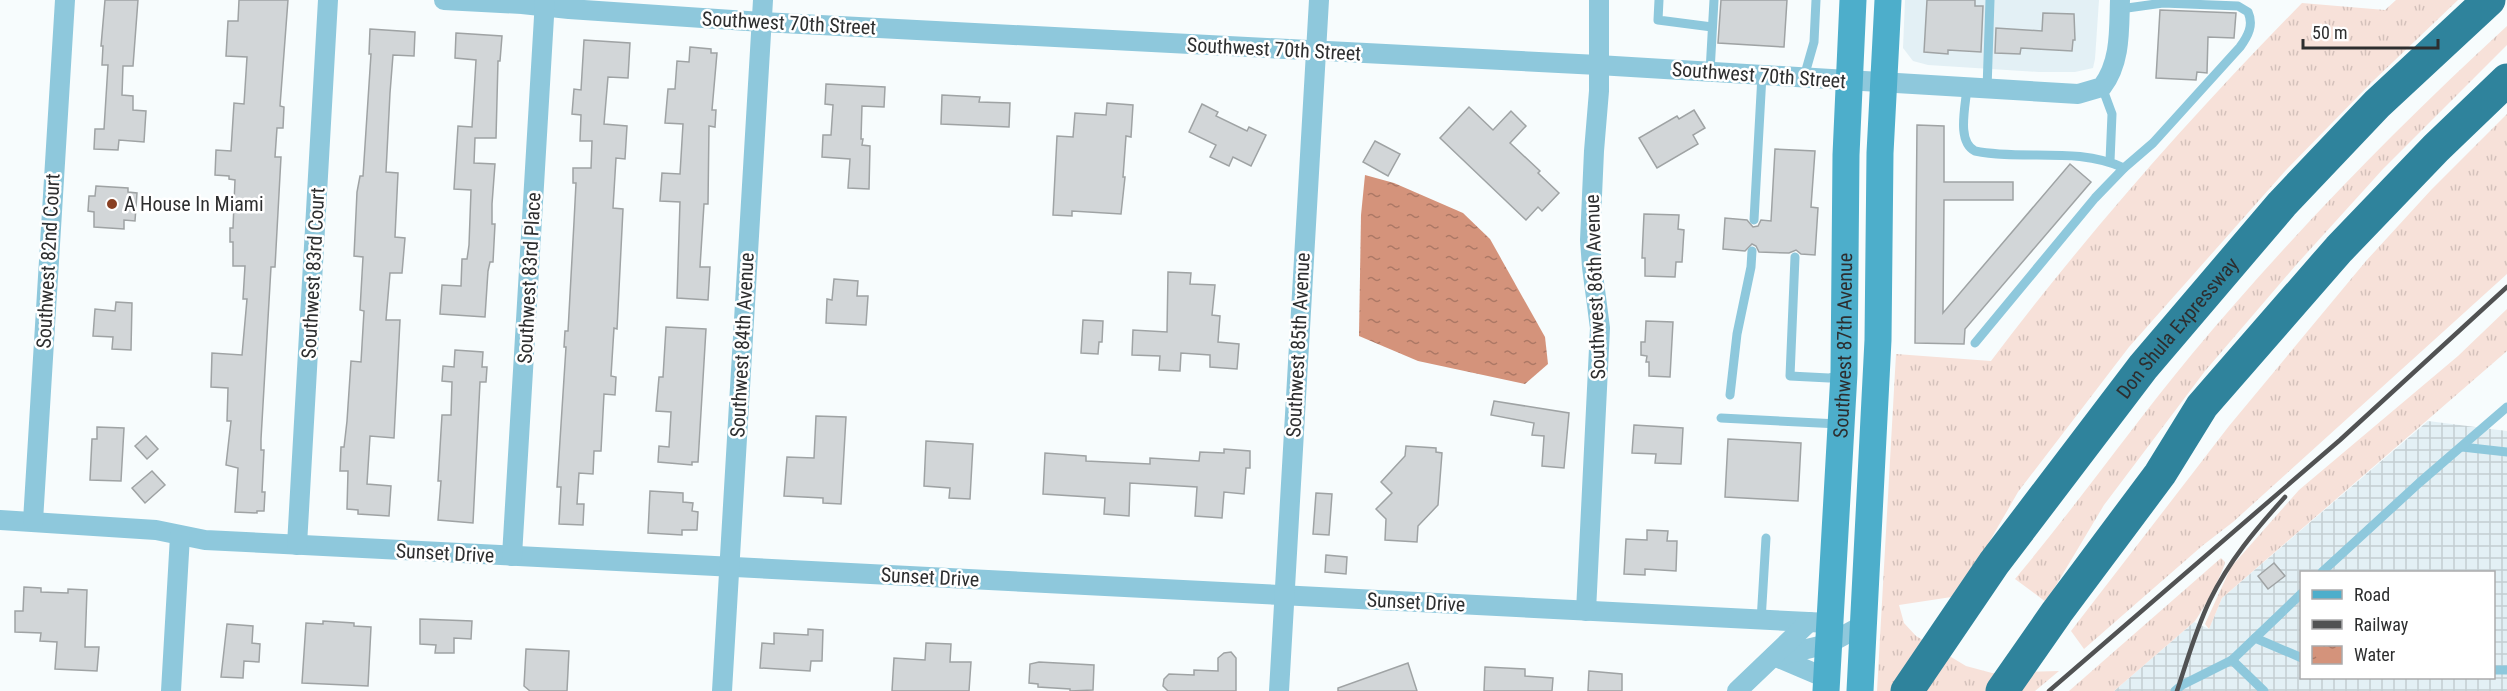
<svg xmlns="http://www.w3.org/2000/svg" width="2507" height="691" font-family="'Roboto Condensed',sans-serif">
<defs>
<pattern id="industrial-grid" width="8" height="8" patternUnits="userSpaceOnUse" patternTransform="scale(1.5)"><rect width="8" height="8" fill="#e3f0f5"/><path d="M0 4h8M4 0v8" fill="none" stroke="#c3ced2"/></pattern>
<pattern id="grass-tufts" width="24" height="20" patternUnits="userSpaceOnUse" patternTransform="scale(1.5)"><rect width="24" height="20" fill="#f7e1d9"/><path d="M3 7l-1-3M5 7V3M7 7l1-3M15 17l-1-3M17 17v-4M19 17l1-3" fill="none" stroke="#d4c1bb"/></pattern>
<pattern id="water-ripples" width="26" height="14" patternUnits="userSpaceOnUse" patternTransform="scale(1.5)"><rect width="26" height="14" fill="#d4937b"/><path d="M2 4q2-2 4 0t4 0M15 11q2-2 4 0t4 0" fill="none" stroke="#ac7865"/></pattern>
</defs>
<rect width="100%" height="100%" fill="#f7fcfd"/>
<polygon fill="#e3f0f5" points="1905,0 2099,0 2095,59 2093,68 2075,72 2039,72 1928,65 1913,61 1903,48"/>
<path fill="url(#industrial-grid)" fill-rule="evenodd" d="M 2428,421 L 2507,431 L 2507,691 L 2114,691 L 2194,622 L 2209,629 L 2222,598 ZM 2302,572 L 2494,572 L 2494,678 L 2302,678 Z"/>
<g fill="url(#grass-tufts)">
<path d="M 2396,0 L 2458,0 L 2372,82 L 2286,170 L 2129,347 L 2018,492 L 1958,596 L 1899,605 L 1904,623 L 1916,636 L 1966,666 L 1992,673 L 2059,671 L 2035,691 L 1877,691 L 1896,354 L 1991,361 C 2086,235 2192,115 2302,3 L 2385,10 Z"/>
<path d="M 2507,26 L 2507,45 L 2383,169 L 2296,265 L 2205,371 L 2104,505 L 2046,602 L 2015,579 C 2076,506 2131,428 2192,354 C 2290,237 2395,129 2507,26 Z"/>
<polygon points="2507,114 2507,274 2233,522 2202,546 2084,649 2071,631 2229,426 2366,261 2431,190"/>
<polygon points="2507,309 2507,351 2222,598 2209,629 2205,624 2231,567 2299,490 2458,356"/>
<path d="M 2221,558 L 2225,562 C 2223,573 2201,614 2194,622 L 2114,691 L 2069,691 Z"/>
</g>
<polygon fill="url(#water-ripples)" points="1365,175 1394,183 1463,213 1490,239 1545,337 1548,364 1525,384 1418,361 1359,336 1361,215"/>
<g fill="#d2d6d8" stroke="#9fa3a4" stroke-width="1.5">
<polygon points="105,0 138,0 133,66 123,66 122,95 133,96 133,110 146,111 144,142 119,140 118,150 94,149 95,129 104,129 108,65 102,65 103,46 101,46"/>
<polygon points="239,0 288,0 280,106 284,107 283,128 277,128 275,157 281,157 275,267 271,267 261,439 261,450 264,450 262,492 265,492 264,511 257,511 257,513 235,512 238,468 226,465 231,421 227,421 228,388 211,387 212,353 242,355 247,299 243,299 245,266 233,266 233,242 230,242 230,228 233,228 235,180 229,179 229,176 215,175 216,150 231,151 234,103 244,104 247,57 226,56 228,21 238,21"/>
<polygon points="1721,0 1787,0 1784,47 1718,43"/>
<polygon points="1927,0 1975,0 1975,6 1983,6 1981,52 1948,50 1948,54 1924,52"/>
<polygon points="2160,10 2236,13 2234,38 2208,37 2207,73 2197,72 2196,80 2156,78"/>
<polygon points="2043,13 2074,14 2075,40 2073,40 2072,51 2021,48 2020,54 1995,53 1996,28 2042,31"/>
<polygon points="370,29 415,32 414,56 393,55 390,93 386,172 398,173 395,237 405,238 402,273 390,273 386,320 400,320 394,438 370,436 367,484 391,486 389,516 358,514 358,510 347,509 348,471 340,471 341,447 344,447 347,421 351,361 361,362 364,311 360,310 363,257 354,256 357,192 360,176 363,176 371,54 369,54"/>
<polygon points="456,33 502,36 500,61 498,61 496,138 475,138 474,163 495,164 492,204 492,224 495,224 493,262 490,262 488,271 485,317 440,314 442,285 461,286 462,259 467,259 469,245 471,190 454,189 458,126 472,127 476,60 455,58"/>
<polygon points="584,40 630,43 628,78 608,77 604,124 627,126 625,159 616,158 613,208 623,209 617,329 614,328 611,376 616,377 615,395 604,394 601,451 594,451 593,474 579,473 577,504 584,504 583,525 559,524 561,487 557,487 566,347 564,347 565,331 568,331 574,222 576,183 573,183 573,168 591,168 592,141 580,141 581,115 572,114 574,89 581,90"/>
<polygon points="690,47 711,49 711,53 717,53 712,110 716,110 715,127 709,126 708,204 704,204 700,267 710,267 708,300 677,298 680,202 660,201 662,173 680,174 683,124 665,123 668,89 675,89 677,61 689,62"/>
<polygon points="826,84 885,87 884,107 862,106 861,139 863,139 862,145 870,146 869,189 848,188 850,159 822,157 823,135 831,135 833,105 825,104"/>
<polygon points="942,95 980,97 979,102 1010,103 1009,127 941,124"/>
<polygon points="1107,103 1133,105 1131,137 1126,136 1123,177 1125,177 1121,214 1072,211 1072,216 1053,215 1057,136 1073,137 1075,113 1106,115"/>
<polygon points="1202,104 1218,112 1216,116 1247,131 1249,127 1266,135 1251,166 1233,157 1229,166 1210,157 1216,145 1189,132"/>
<polygon points="1469,107 1493,130 1511,111 1526,126 1510,143 1540,171 1538,173 1559,193 1542,211 1538,207 1526,220 1440,138"/>
<polygon points="1694,110 1705,128 1693,135 1698,144 1657,168 1639,138 1677,116 1679,119"/>
<polygon points="1917,125 1944,126 1944,182 2013,182 2013,200 1944,200 1943,313 2070,164 2091,182 1965,329 1964,344 1915,343"/>
<polygon points="1375,141 1400,154 1388,176 1363,162"/>
<polygon points="1775,149 1815,151 1811,207 1818,208 1815,255 1801,254 1796,250 1789,253 1759,252 1756,246 1752,244 1745,251 1723,249 1725,218 1747,220 1753,227 1758,226 1761,220 1771,221"/>
<polygon points="96,186 128,188 128,192 137,193 135,221 124,220 124,229 94,227 94,212 88,211 89,196 95,196"/>
<polygon points="1644,214 1679,215 1678,229 1684,230 1682,262 1676,262 1675,277 1645,276 1645,258 1642,258"/>
<polygon points="1168,272 1191,273 1190,284 1215,285 1212,315 1220,316 1218,342 1239,344 1237,369 1210,367 1210,355 1181,353 1180,371 1159,370 1160,356 1132,355 1133,330 1167,332"/>
<polygon points="834,279 858,281 857,296 868,296 866,325 826,323 827,299 832,300"/>
<polygon points="116,302 132,303 131,350 112,349 113,337 93,336 95,309 115,311"/>
<polygon points="1083,320 1103,321 1102,342 1099,342 1098,354 1081,353"/>
<polygon points="1646,321 1673,322 1670,377 1649,376 1649,362 1646,362 1647,356 1641,355 1641,342 1645,342"/>
<polygon points="666,327 706,329 698,462 692,462 692,465 658,462 659,446 669,447 671,412 656,411 659,377 663,377"/>
<polygon points="455,350 483,352 482,367 487,367 486,382 480,382 473,523 438,520 441,481 438,481 442,415 451,415 452,382 442,381 443,366 454,367"/>
<polygon points="1494,401 1569,413 1564,468 1542,466 1544,436 1532,435 1534,423 1491,415"/>
<polygon points="816,416 846,417 841,504 823,503 823,498 784,496 787,457 814,458"/>
<polygon points="1634,425 1683,428 1681,464 1655,463 1656,454 1632,453"/>
<polygon points="97,427 124,428 121,481 90,480 92,439 97,439"/>
<polygon points="146,436 158,449 147,459 135,446"/>
<polygon points="1728,439 1801,443 1798,501 1725,497"/>
<polygon points="926,441 973,444 970,499 949,498 950,488 924,486"/>
<polygon points="1406,446 1436,448 1436,452 1442,453 1438,505 1418,526 1417,542 1385,540 1386,519 1376,509 1392,493 1381,482 1405,456"/>
<polygon points="1224,449 1250,451 1250,468 1246,468 1244,494 1224,492 1222,518 1195,516 1197,487 1130,483 1129,516 1104,514 1105,498 1043,494 1045,453 1086,456 1086,461 1150,464 1150,458 1199,461 1200,452 1224,453"/>
<polygon points="152,471 165,485 145,503 132,488"/>
<polygon points="650,491 683,493 683,502 693,503 692,511 698,512 697,530 682,530 682,535 648,533"/>
<polygon points="1316,493 1332,494 1329,535 1313,534"/>
<polygon points="1647,530 1668,531 1667,541 1677,541 1676,571 1645,569 1645,575 1624,574 1626,539 1647,540"/>
<polygon points="1326,555 1347,557 1346,574 1325,572"/>
<polygon points="2274,563 2285,576 2268,589 2258,576"/>
<polygon points="24,587 41,588 41,592 68,593 68,589 87,590 85,647 99,647 97,671 55,669 57,642 40,641 41,633 15,632 15,611 23,611"/>
<polygon points="420,619 472,621 471,639 454,638 454,653 435,653 436,645 420,644"/>
<polygon points="323,621 354,623 354,626 371,627 368,686 302,683 306,623 323,624"/>
<polygon points="227,624 253,626 252,643 260,644 259,662 244,661 243,678 221,677"/>
<polygon points="808,629 823,630 822,661 811,661 810,671 760,668 762,643 774,644 774,633 808,635"/>
<polygon points="926,643 951,644 950,662 971,662 969,691 892,691 894,658 925,660"/>
<polygon points="526,649 569,651 567,691 530,691 524,686"/>
<polygon points="1231,652 1236,658 1236,691 1168,691 1163,686 1164,679 1169,674 1194,675 1194,670 1218,671 1218,658 1224,653"/>
<polygon points="1039,662 1094,665 1093,690 1070,691 1070,689 1038,687 1038,684 1029,683 1030,664"/>
<polygon points="1408,663 1417,691 1338,691 1338,688"/>
<polygon points="1485,667 1525,669 1525,676 1553,678 1552,691 1484,691"/>
<polygon points="1589,671 1622,674 1622,691 1588,691"/>
</g>
<g fill="none" stroke-linecap="round" stroke-linejoin="round">
<g stroke="#8ec8dc" stroke-width="9">
<polyline points="1659,0 1658,20 1712,27"/>
<polyline points="1710,72 1714,0"/>
<polyline points="1804,77 1814,42 1816,0"/>
<path d="M 1967,87 C 1966,105 1956,141 1975,151 C 2023,161 2076,146 2124,168"/>
<polyline points="2102,87 2112,114 2110,161"/>
<polyline points="1987,89 1990,0"/>
<polyline points="1754,220 1762,75"/>
<polyline points="1795,257 1790,376 1829,378 1842,374"/>
<path d="M 1975,343 L 2095,198 L 2124,168 L 2153,143 L 2240,47 C 2248,36 2254,25 2248,12 L 2238,6 L 2163,3 L 2120,9"/>
<polyline points="1730,395 1737,334 1751,267 1752,251"/>
<polyline points="1721,418 1839,424"/>
<polyline points="2462,447 2507,452"/>
<polyline points="2322,572 2419,483 2507,407"/>
<polyline points="1761,621 1766,538"/>
<polyline points="2255,638 2302,658"/>
<polyline points="2232,660 2264,691"/>
<polyline points="2494,670 2507,670"/>
<polyline points="2175,691 2182,685 2232,660 2302,593"/>
</g>
<g stroke="#8ec8dc" stroke-width="20">
<path d="M 444,0 L 522,4 L 569,9 L 762,22 L 1598,65 L 2078,94 L 2102,87 C 2121,62 2119,30 2120,0"/>
<polyline points="0,520 156,530 205,540 1829,623"/>
<polyline points="33,521 65,0"/>
<polyline points="297,545 328,0"/>
<polyline points="512,556 545,0"/>
<polyline points="1586,611 1600,328 1592,267 1590,240 1594,151 1599,91 1599,0"/>
<polyline points="1774,656 1826,678"/>
<polyline points="1777,656 1828,644 1863,625"/>
<polyline points="171,691 180,536"/>
<polyline points="722,691 763,0"/>
<polyline points="1279,691 1319,0"/>
<polyline points="1737,691 1809,622"/>
</g>
<g stroke="#4daecb" stroke-width="27">
<path id="s1" d="M 1826,691 L 1844,373 L 1846,155 L 1853,0"/>
<polyline points="1860,691 1878,340 1880,153 1888,0"/>
</g>
<g stroke="#2f839c" stroke-width="33">
<path id="s2" d="M 1907,691 L 1994,563 L 2143,367 L 2282,204 L 2377,104 L 2489,0"/>
<polyline points="2002,691 2057,612 2160,474 2202,406 2339,249 2436,148 2507,80"/>
</g>
<g stroke="#515253" stroke-width="4.5">
<polyline points="2049,691 2340,440 2507,287"/>
<path d="M 2177,691 C 2187,661 2196,629 2210,600 C 2229,561 2256,529 2285,497"/>
</g>
</g>
<circle fill="#894023" stroke="#fff" stroke-width="2" cx="112" cy="204" r="6"/>
<g text-anchor="middle" dominant-baseline="central" stroke-width="5" stroke-linejoin="round" paint-order="stroke">
<g font-size="20" fill="#2d2e2f" stroke="#fff">
<text transform="translate(789 23) rotate(3)">Southwest 70th Street</text>
<text transform="translate(1274 49) rotate(3)">Southwest 70th Street</text>
<text transform="translate(1759 75) rotate(4)">Southwest 70th Street</text>
<text transform="translate(48 261) rotate(-87)">Southwest 82nd Court</text>
<text transform="translate(313 273) rotate(-87)">Southwest 83rd Court</text>
<text transform="translate(529 278) rotate(-87)">Southwest 83rd Place</text>
<text transform="translate(1595 287) rotate(-92)">Southwest 86th Avenue</text>
<text stroke="none"><textPath href="#s2" startOffset="453">Don Shula Expressway</textPath></text>
<text transform="translate(742 345) rotate(-87)">Southwest 84th Avenue</text>
<text transform="translate(1298 345) rotate(-87)">Southwest 85th Avenue</text>
<text stroke="none"><textPath href="#s1" startOffset="346">Southwest 87th Avenue</textPath></text>
<text transform="translate(445 553) rotate(3)">Sunset Drive</text>
<text transform="translate(930 577) rotate(3)">Sunset Drive</text>
<text transform="translate(1416 602) rotate(3)">Sunset Drive</text>
</g>
<g font-size="20" fill="#2d2e2f" stroke="#fff" text-anchor="start">
<text x="124" y="204">A House In Miami</text>
</g>
</g>
<rect x="2300" y="571" width="195" height="108" fill="#ffffff" stroke="#ababac" stroke-width="1.5"/>
<rect x="2312" y="590" width="30" height="9" fill="#4daecb" stroke="#ababac" stroke-width="1.5"/>
<text x="2354" y="601" font-size="18" fill="#2d2e2f">Road</text>
<rect x="2312" y="620" width="30" height="9" fill="#515253" stroke="#ababac" stroke-width="1.5"/>
<text x="2354" y="631" font-size="18" fill="#2d2e2f">Railway</text>
<rect x="2312" y="646" width="30" height="18" fill="url(#water-ripples)" stroke="#ababac" stroke-width="1.5"/>
<text x="2354" y="661" font-size="18" fill="#2d2e2f">Water</text>
<path d="M2303 39v9h135v-9" fill="none" stroke="#2d2e2f" stroke-width="3"/>
<text x="2312" y="39" font-size="18" fill="#2d2e2f" stroke="#ffffff" stroke-width="4.5" paint-order="stroke">50 m</text>
</svg>
